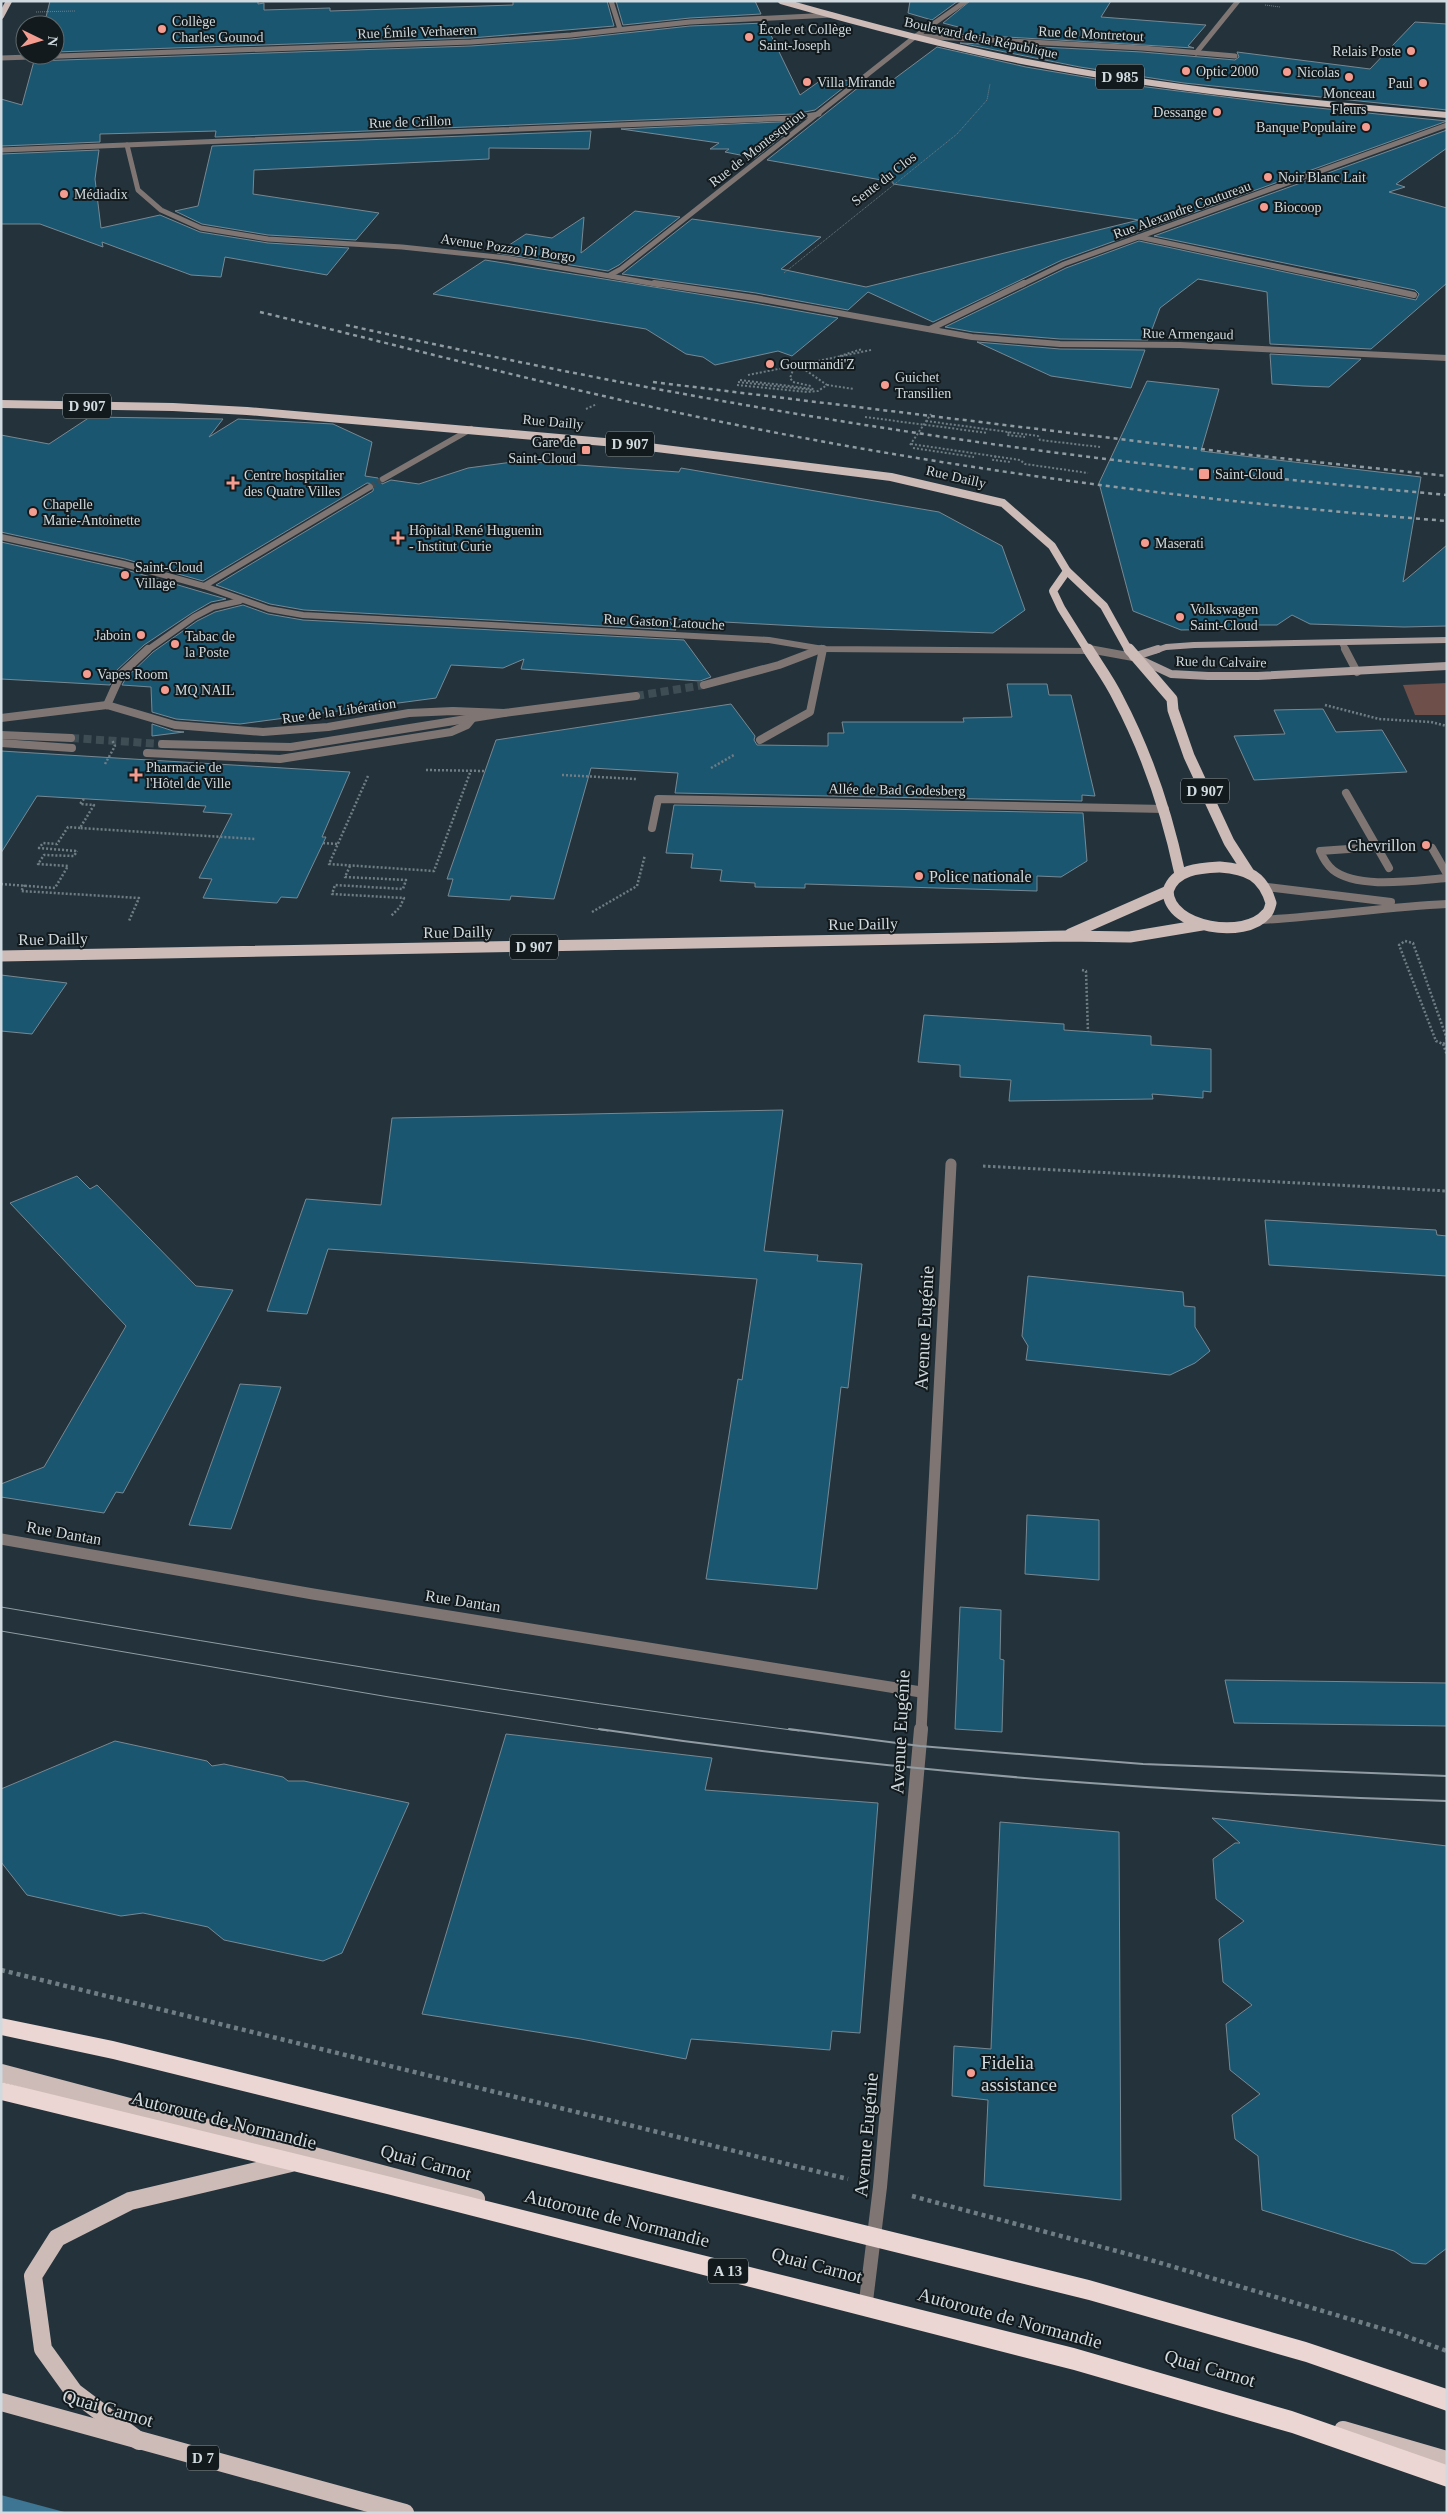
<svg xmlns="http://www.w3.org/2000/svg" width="1448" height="2514" font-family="'Times New Roman',serif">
<rect width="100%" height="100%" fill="#24333b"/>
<polygon fill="#6f4f4a" points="1447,683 1447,715 1415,715 1403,685"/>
<polygon fill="#3d7592" points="1,2495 68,2513 1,2513"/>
<g fill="#1b5671" stroke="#778892">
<polygon points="50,1 258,1 258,4 264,3 264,10 330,8 330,11 513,5 513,1 607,1 614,26 471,38 55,52 55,25 44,25"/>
<polygon points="616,1 755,1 761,14 690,18 623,25"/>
<polygon points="910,1 958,1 932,20 908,13"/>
<polygon points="970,1 1111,1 1101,17 1206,25 1188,46 1194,48 955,34 962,28 943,23"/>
<polygon points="1415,22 1447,24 1447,110 1184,83 1080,67 960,43 1142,52 1235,60 1239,57 1237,52 1370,69"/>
<polygon points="765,23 800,95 824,78 852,81 815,110 794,114 215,137 216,131 100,134 100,142 1,146 1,99 22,105 34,61 471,46 571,39 690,26"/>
<polygon points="937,47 1026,67 1131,85 1288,105 1447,121 1062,260 933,322 868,292 848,310 756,293 622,274 692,219 821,237 781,269 866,287 1139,220 893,184 893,182 767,160 864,83 886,85"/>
<polygon points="801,121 755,158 725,152 729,149 710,149 719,143 621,129"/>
<polygon points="1447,130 1447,148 1396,184 1405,187 1389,192 1447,208 1447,283 1371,349 1270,344 1267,292 1198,279 1160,308 1148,340 1060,339 973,332 945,327 1066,268 1139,241 1416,300 1419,294 1415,290 1154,236"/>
<polygon points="591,131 589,149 489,148 489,159 254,170 253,194 379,213 356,240 268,235 202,224 175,211 198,206 212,146"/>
<polygon points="99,150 95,179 101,228 160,215 200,232 268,243 349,248 327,275 225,257 221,277 191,275 102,242 103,247 40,224 1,224 1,154"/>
<polygon points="635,211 680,217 619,265 608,271 497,253 526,234 552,238 584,217 581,253"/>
<polygon points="485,260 754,303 838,318 792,356 778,351 715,365 703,357 686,354 646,329 433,294"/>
<polygon points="977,342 1060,349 1145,350 1131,388 1051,376"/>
<polygon points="1270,354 1361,359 1329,387 1303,386 1272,384"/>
<polygon points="1147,381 1219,389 1201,451 1421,477 1403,582 1447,545 1447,626 1404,627 1310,624 1292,615 1277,625 1242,625 1235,629 1181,630 1133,611 1099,483"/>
<polygon points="90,417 223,419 209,437 238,419 333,424 372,442 365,476 378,478 382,484 391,480 419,484 468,468 520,461 679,472 681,468 939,512 1002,546 1025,610 993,633 817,627 668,619 676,630 304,610 270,604 216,585 373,491 374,484 367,483 203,581 125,559 1,532 1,435 49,444"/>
<polygon points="1,542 123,569 226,599 211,602 192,613 144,645 117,670 110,685 1,679"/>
<polygon points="243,605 268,614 303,620 684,640 711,677 700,681 521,669 524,659 503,668 451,665 436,698 240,724 176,719 152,712 151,687 122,685 126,678 153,652 197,621 215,612"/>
<polygon points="1007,684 1047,684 1049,695 1071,695 1095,796 1082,795 1082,801 675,793 678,773 591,768 554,899 511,896 510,900 448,896 453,879 447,879 496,740 731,704 755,736 754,740 757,745 828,746 828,733 844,733 842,722 964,722 963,718 1012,717"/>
<polygon points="1323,709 1336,732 1382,730 1407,772 1254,780 1234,736 1285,734 1274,710"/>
<polygon points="152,724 173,731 184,732 152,736"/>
<polygon points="1,751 149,760 350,772 322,837 326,837 297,898 281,897 277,903 203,898 212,879 199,878 232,814 203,812 206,806 37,796 1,853"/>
<polygon points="674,805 1083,813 1087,861 1061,877 1037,876 1037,891 805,884 805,888 755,887 755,883 720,881 722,870 691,868 693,854 666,853"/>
<polygon points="1,975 67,983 32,1034 1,1031"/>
<polygon points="924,1015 1064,1024 1064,1030 1151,1036 1151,1045 1211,1049 1211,1092 1203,1091 1203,1098 1152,1094 1153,1099 1009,1101 1011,1080 960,1077 960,1065 918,1062"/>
<polygon points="783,1110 764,1251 818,1255 817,1261 862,1264 848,1388 841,1387 817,1589 706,1579 738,1379 742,1380 757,1279 328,1249 307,1314 267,1311 306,1199 381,1205 392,1118"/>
<polygon points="77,1176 90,1189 97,1185 196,1286 233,1290 123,1493 116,1492 104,1513 1,1497 1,1484 44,1467 126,1326 10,1203"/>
<polygon points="1265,1220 1436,1230 1437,1235 1447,1236 1447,1276 1269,1265"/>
<polygon points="1028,1276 1183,1292 1184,1306 1195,1307 1195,1327 1210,1351 1195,1363 1170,1375 1026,1360 1028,1346 1022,1336"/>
<polygon points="240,1384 281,1387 231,1529 189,1525"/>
<polygon points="1027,1515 1099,1520 1099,1580 1025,1574"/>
<polygon points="960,1607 1001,1610 1000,1659 1004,1660 1002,1732 955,1729"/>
<polygon points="1225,1680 1447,1683 1447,1726 1234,1723"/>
<polygon points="506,1734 712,1758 705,1790 878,1803 860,2033 832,2031 830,2050 691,2039 686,2059 581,2039 422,2014"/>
<polygon points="115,1741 207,1761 212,1766 224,1764 283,1777 288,1781 304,1781 409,1803 342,1953 323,1961 224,1940 208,1927 143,1913 121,1916 27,1895 1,1862 1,1789"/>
<polygon points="1212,1818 1447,1846 1447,2248 1426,2264 1412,2263 1394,2251 1262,2210 1258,2156 1235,2139 1232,2115 1260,2094 1230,2070 1226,2024 1252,2005 1223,1982 1219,1939 1244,1921 1216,1899 1213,1859 1235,1843 1240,1843"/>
<polygon points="1000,1822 1119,1832 1121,2200 984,2186 988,2100 952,2096 954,2046 991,2049"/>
</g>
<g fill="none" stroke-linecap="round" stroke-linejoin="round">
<polyline stroke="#3e4c54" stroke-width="6" stroke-dasharray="6 3" stroke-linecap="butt" points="370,487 383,479"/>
<g stroke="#3e4c54" stroke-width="8" stroke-dasharray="8 4.5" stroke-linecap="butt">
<polyline points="636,696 704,685"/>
<polyline points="71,738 162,744"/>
</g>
<g stroke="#707d84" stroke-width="1" stroke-dasharray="1 1" stroke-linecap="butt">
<polyline points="1265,5 1280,7"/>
<polyline points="36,12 75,11"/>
<polyline points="784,273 957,134 987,100 990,84"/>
</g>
<g stroke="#707d84" stroke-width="2" stroke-dasharray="2 2" stroke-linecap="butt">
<polyline points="840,356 862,349"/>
<polyline points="798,366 793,370 790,378 793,382 811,386"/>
<polyline points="748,375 798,365"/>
<polyline points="740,380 814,389"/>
<polyline points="738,382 812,390"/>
<polyline points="737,385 807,392 818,391 827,385 798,365 871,350"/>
<polyline points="827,385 854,389"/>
<polyline points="586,409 597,404"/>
<polyline points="865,417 988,433"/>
<polyline points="926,421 1038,436 1040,440 1100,447"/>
<polyline points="1009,432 1007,435 1025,437"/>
<polyline points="911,444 1020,460 1025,464 1088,473"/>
<polyline points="910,445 931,414"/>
<polyline points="913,448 974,457"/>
<polyline points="996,456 993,460 1011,462"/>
</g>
<g stroke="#707d84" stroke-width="2.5" stroke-dasharray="2 2" stroke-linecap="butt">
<polyline points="1325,705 1379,719 1431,722 1447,726"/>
<polyline points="105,764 115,746 112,740"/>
<polyline points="711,768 734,755"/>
<polyline points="426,770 485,771"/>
<polyline points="562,775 636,779"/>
<polyline points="368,776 329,864 434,871 471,770"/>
<polyline points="84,799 80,804 94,805 80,828 255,839"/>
<polyline points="323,843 338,844"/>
<polyline points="76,851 39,848 43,843 57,844 68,827 80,828"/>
<polyline points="350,866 345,877 406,880 403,889 335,885 332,894 404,898 400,907 391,916"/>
<polyline points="1,884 55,888 68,866 38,864 44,855 74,856 77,851"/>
<polyline points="25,885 21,891 139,898 129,921"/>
<polyline points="592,912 637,886 645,855"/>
<polyline points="1082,970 1086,971 1088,1032"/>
<polyline points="1447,1039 1413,943 1405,941 1399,945 1436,1041 1443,1044 1447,1041"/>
<polyline points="1443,1044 1447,1055"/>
</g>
<polyline stroke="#707d84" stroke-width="3" stroke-dasharray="2.5 2.5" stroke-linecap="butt" points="983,1166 1447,1191"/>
<g stroke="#707d84" stroke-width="4.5" stroke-dasharray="4 4" stroke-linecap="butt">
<polyline points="1,1970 848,2179"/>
<polyline points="912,2196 1154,2261 1397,2333 1447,2351"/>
</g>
<polyline stroke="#7f7674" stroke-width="5" points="1139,237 1365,285"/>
<polyline stroke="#7f7674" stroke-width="6" points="1359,283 1414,295"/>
<g stroke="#7f7674" stroke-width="8">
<polyline points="1,743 72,748"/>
<polyline points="147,753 280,759 451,732 467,725 472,719"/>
<polyline points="1346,793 1389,868"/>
<polyline points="652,828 658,799 1165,809"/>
<path d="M 1377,847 L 1320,851 C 1323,858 1327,865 1333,870 C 1358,890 1417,880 1447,878"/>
<polyline points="1432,848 1447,874"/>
</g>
<g stroke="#7f7674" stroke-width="5">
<polyline points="611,1 620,29"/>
<polyline points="916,36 1142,48 1235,56"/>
<polyline points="1196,53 1238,1"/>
<polyline points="1,58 471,42 571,35 690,22 832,15"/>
<polyline points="127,145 138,190 161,210 201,228 268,239 402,247 507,258 661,285"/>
<polyline points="1,150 794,118 819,114"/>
<polyline points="610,275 621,269 916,36 966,1"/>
<polyline points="1021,285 1064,264 1447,125"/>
</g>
<g stroke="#7f7674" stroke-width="6">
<polyline points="654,283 755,298 972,337 1060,344 1180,345 1447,358"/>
<polyline points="930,329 1024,283"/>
<polyline points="383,479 471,429"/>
<polyline points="1,537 124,564 204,586 269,609 303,615 769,640 823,649 1096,651"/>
<polyline points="204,586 370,487"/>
<polyline points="1342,643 1346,651"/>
<polyline points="146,651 194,617 213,607 240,601"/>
<polyline points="817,651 822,649"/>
</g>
<g stroke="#7f7674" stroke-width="8">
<polyline points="1089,649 1133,657"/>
<polyline points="1345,649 1357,672"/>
<polyline points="704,685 779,665 821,649"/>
<polyline points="107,705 121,674 148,649"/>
<polyline points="1,718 107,705 175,725 263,732 328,727 409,713 453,711 504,713"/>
<polyline points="1,735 71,738"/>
<polyline points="760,740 810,712 823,649"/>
<polyline points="162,744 291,747 504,713 636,696"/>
<polyline points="1267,887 1391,902"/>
<path d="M 1259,920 C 1322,917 1384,907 1447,904"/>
</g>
<g stroke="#7f7674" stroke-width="11">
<polyline points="1,1539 313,1594 921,1692"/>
<polyline points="921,1731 951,1164"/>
</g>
<polyline stroke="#7f7674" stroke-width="14" points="866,2301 880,2187 921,1729"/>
<polyline stroke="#ab9d9b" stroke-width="6" points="1154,651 1166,647 1194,645 1447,640"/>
<g stroke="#ab9d9b" stroke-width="8">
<polyline points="1133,657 1158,649"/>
<polyline points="1139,659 1171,674 1208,676 1258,676 1447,666"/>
</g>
<g stroke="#cdbbb8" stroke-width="6">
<path d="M 781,1 C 862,24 944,46 1027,62 C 1166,89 1306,103 1447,115"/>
<polyline points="1,16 9,1"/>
</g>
<g stroke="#cdbbb8" stroke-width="8">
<polyline points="1,404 173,407 247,411 616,443 891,477 1003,503 1052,546 1067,571 1104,606 1129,651"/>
<polyline points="1067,571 1053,591 1061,608 1088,651"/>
</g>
<g stroke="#cdbbb8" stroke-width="11">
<path d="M 1088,649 C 1098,665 1110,681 1118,698 C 1147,753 1167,813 1180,874"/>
<polyline points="1129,649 1172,699 1173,710 1189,756 1229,842 1249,873"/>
<path d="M 1220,867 C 1248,869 1263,876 1271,903 C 1270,907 1269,912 1266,914 C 1246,939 1169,929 1168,891 C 1175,869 1200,868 1220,867 Z"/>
<polyline points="1070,934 1168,891"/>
<polyline points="1,956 1066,936 1130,937 1202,925"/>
</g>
<g stroke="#cdbbb8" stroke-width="18">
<polyline points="1,2073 476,2199"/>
<polyline points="1,2402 405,2513"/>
<polyline points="1343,2430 1447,2460"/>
<polyline points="139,2441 74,2392 43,2349 33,2276 57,2238 130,2201 291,2163"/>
</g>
<g fill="#ecd6d3" fill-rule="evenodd">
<polygon points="1,2018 113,2041 1089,2280 1306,2342 1447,2389 1447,2411 1306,2362 1089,2300 113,2059 1,2035"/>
<polygon points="1,2082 387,2176 1074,2348 1292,2411 1447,2465 1447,2487 1292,2433 1074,2370 387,2194 1,2100"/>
</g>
<g stroke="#909ca2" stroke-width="1">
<path d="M 1,1607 C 267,1652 532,1697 799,1731"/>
<polyline points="1,1631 389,1697 608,1731"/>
</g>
<g stroke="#909ca2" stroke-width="2">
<path d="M 599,1729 C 880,1771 1163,1793 1447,1801"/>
<polyline points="789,1729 920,1746 1143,1764 1447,1776"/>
</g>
<g stroke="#909ca2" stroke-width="2.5" stroke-dasharray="4 4" stroke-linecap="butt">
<path d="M 260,312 C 417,350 574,392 732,424 C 968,472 1207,502 1447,521"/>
<path d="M 346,325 C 527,365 708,401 891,429 C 1075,458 1261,478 1447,495"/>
<polyline points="653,382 1242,454 1447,476"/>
</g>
</g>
<g fill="#f59c90" stroke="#131a1d" stroke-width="2">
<circle cx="162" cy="29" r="5"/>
<circle cx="749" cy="37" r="5"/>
<circle cx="1411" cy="51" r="5"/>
<circle cx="1186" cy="71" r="5"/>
<circle cx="1287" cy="72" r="5"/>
<circle cx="1349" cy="77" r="5"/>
<circle cx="807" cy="82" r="5"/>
<circle cx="1423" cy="83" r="5"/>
<circle cx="1217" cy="112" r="5"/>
<circle cx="1366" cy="127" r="5"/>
<circle cx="1268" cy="177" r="5"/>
<circle cx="64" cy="194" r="5"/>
<circle cx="1264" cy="207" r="5"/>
<circle cx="770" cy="364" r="5"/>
<circle cx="885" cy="385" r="5"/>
<rect x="581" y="445" width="10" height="10" rx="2.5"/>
<rect x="1198" y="468" width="12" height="12" rx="2.5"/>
<path d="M230.5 475.5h5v5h5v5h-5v5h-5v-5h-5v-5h5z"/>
<circle cx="33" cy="512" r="5"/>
<path d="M395.5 530.5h5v5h5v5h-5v5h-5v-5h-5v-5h5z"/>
<circle cx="1145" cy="543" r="5"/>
<circle cx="125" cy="575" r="5"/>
<circle cx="1180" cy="617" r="5"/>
<circle cx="141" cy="635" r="5"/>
<circle cx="175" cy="644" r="5"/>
<circle cx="87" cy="674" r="5"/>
<circle cx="165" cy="690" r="5"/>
<path d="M133.5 767.5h5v5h5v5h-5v5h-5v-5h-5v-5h5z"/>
<circle cx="1426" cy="845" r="5"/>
<circle cx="919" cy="876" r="5"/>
<circle cx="971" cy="2073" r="5"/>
</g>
<g text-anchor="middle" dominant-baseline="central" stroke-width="4" stroke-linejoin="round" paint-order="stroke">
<g font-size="14" fill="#d0dadf" stroke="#131a1d" text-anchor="start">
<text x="172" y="21">Collège<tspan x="172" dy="16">Charles Gounod</tspan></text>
<text x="759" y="29">École et Collège<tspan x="759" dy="16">Saint-Joseph</tspan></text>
<text x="1401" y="51" text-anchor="end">Relais Poste</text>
<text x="1196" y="71">Optic 2000</text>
<text x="1297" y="72">Nicolas</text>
<text x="817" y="82">Villa Mirande</text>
<text x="1413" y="83" text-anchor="end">Paul</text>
<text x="1349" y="93" text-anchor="middle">Monceau<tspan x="1349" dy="16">Fleurs</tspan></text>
<text x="1207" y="112" text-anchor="end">Dessange</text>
<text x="1356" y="127" text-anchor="end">Banque Populaire</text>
<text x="1278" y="177">Noir Blanc Lait</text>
<text x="74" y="194">Médiadix</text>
<text x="1274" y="207">Biocoop</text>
<text x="780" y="364">Gourmandi'Z</text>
<text x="895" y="377">Guichet<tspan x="895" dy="16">Transilien</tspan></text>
<text x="576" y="442" text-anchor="end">Gare de<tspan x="576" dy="16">Saint-Cloud</tspan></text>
<text x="1215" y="474">Saint-Cloud</text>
<text x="244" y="475">Centre hospitalier<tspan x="244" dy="16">des Quatre Villes</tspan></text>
<text x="43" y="504">Chapelle<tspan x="43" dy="16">Marie-Antoinette</tspan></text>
<text x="409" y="530">Hôpital René Huguenin<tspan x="409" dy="16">- Institut Curie</tspan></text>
<text x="1155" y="543">Maserati</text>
<text x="135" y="567">Saint-Cloud<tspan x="135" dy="16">Village</tspan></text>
<text x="1190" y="609">Volkswagen<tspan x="1190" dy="16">Saint-Cloud</tspan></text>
<text x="131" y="635" text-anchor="end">Jaboin</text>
<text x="185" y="636">Tabac de<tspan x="185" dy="16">la Poste</tspan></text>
<text x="97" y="674">Vapes Room</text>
<text x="175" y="690">MQ NAIL</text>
<text x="146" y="767">Pharmacie de<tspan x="146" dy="16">l'Hôtel de Ville</tspan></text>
</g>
<g font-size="14" fill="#d0dadf" stroke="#131a1d">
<text transform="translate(417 32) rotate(-2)">Rue Émile Verhaeren</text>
<text transform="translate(1091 34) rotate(3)">Rue de Montretout</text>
<text transform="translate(981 38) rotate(12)">Boulevard de la République</text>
<text transform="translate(410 122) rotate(-2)">Rue de Crillon</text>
<text transform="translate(757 148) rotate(-38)">Rue de Montesquiou</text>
<text transform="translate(884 179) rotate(-38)">Sente du Clos</text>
<text transform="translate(1182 210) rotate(-20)">Rue Alexandre Coutureau</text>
<text transform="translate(508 248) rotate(8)">Avenue Pozzo Di Borgo</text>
<text transform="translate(1188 334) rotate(1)">Rue Armengaud</text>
<text transform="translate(553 422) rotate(5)">Rue Dailly</text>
<text transform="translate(956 477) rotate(13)">Rue Dailly</text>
<text transform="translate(664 622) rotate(3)">Rue Gaston Latouche</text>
<text transform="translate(1221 662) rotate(1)">Rue du Calvaire</text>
<text transform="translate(339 711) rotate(-8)">Rue de la Libération</text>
<text transform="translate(897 790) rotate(1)">Allée de Bad Godesberg</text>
</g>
<g fill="#131a1d" stroke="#97a0a5" stroke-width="1">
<rect x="1096" y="64.5" width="48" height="25" rx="4"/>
<rect x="63" y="393.5" width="48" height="25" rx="4"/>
<rect x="606" y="431.5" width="48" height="25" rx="4"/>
<rect x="1181" y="778.5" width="48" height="25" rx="4"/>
<rect x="510" y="934.5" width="48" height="25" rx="4"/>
<rect x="708" y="2258.5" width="40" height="25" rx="4"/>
<rect x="187" y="2445.5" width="32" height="25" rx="4"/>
</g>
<g font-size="15" font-weight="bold" fill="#d0dadf">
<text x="1120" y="77">D 985</text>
<text x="87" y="406">D 907</text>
<text x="630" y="444">D 907</text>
<text x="1205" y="791">D 907</text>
<text x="534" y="947">D 907</text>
<text x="728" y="2271">A 13</text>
<text x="203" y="2458">D 7</text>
</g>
<g font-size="16" fill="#d0dadf" stroke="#131a1d" text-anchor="end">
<text x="1416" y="845">Chevrillon</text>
<text x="929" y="876" text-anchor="start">Police nationale</text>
</g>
<g font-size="16" fill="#d0dadf" stroke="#131a1d">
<text transform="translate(863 924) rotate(-1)">Rue Dailly</text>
<text transform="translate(458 932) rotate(-1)">Rue Dailly</text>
<text transform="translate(53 939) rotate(-1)">Rue Dailly</text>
<text transform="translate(64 1533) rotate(10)">Rue Dantan</text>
<text transform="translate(463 1601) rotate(9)">Rue Dantan</text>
</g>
<g font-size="19" fill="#d0dadf" stroke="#131a1d">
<text transform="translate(924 1328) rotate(-87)">Avenue Eugénie</text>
<text transform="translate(900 1732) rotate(-87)">Avenue Eugénie</text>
<text transform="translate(224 2120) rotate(14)">Autoroute de Normandie</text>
<text transform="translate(866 2135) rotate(-85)">Avenue Eugénie</text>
<text transform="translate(426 2162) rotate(15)">Quai Carnot</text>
<text transform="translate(617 2218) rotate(14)">Autoroute de Normandie</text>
<text transform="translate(817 2265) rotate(15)">Quai Carnot</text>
<text transform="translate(1010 2318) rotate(15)">Autoroute de Normandie</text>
<text transform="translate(1210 2368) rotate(16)">Quai Carnot</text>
<text transform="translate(108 2408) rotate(16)">Quai Carnot</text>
</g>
<g font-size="19" fill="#d0dadf" stroke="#131a1d" text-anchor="start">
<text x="981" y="2062">Fidelia<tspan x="981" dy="22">assistance</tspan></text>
</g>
</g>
<rect width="1448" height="2514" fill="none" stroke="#d0dadf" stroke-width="5"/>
<g transform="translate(40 40) rotate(95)"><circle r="24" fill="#131a1d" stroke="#5f676b"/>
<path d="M0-4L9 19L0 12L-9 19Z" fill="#f59c90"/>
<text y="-8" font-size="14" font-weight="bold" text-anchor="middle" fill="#d0dadf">N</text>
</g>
</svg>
